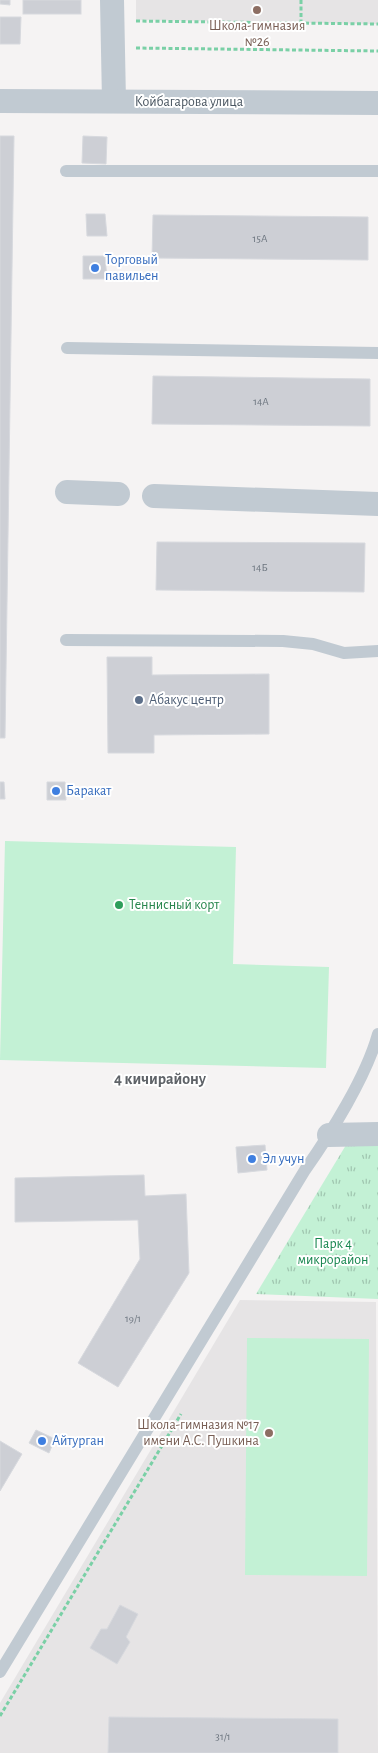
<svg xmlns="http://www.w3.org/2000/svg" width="378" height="1753" font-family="'Alegreya Sans',sans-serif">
<defs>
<pattern id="park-tufts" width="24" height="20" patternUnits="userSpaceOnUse" patternTransform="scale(1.25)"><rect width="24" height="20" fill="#c3f1d5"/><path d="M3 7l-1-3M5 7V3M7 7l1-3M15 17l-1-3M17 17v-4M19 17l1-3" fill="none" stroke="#a0c6b0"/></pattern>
</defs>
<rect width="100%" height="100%" fill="#f5f3f3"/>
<g fill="#e6e4e5">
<polygon points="136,0 378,0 378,24 136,20"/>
<polygon points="240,1300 376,1302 378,1753 0,1753 0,1703"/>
</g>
<g fill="#c3f1d5">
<polygon points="5,841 236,847 233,964 329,967 326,1068 0,1060"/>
<polygon points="247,1338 369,1339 367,1576 245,1575"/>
</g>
<polygon fill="url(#park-tufts)" points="346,1145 378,1145 378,1299 256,1294"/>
<g fill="#cdcfd5" stroke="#d7d9de">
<polygon points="0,0 10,0 10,5 0,4"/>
<rect x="23" y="0" width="58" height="14"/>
<polygon points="0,17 21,17 20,44 0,44"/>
<polygon points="0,136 14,136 5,738 0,738"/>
<polygon points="83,136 107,137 106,164 82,163"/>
<polygon points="86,214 105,214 107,236 87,236"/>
<polygon points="153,215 368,217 368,260 152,258"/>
<polygon points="83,256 105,256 107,279 83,279"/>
<polygon points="153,376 370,379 370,426 152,424"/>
<polygon points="157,542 365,543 364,592 156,590"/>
<polygon points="107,657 152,657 152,675 269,674 269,734 154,735 154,753 108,753"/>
<polygon points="0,782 4,782 5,799 0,799"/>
<polygon points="47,782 65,782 66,800 47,800"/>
<polygon points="265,1145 267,1170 238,1173 236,1147"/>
<polygon points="144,1175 145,1196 186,1194 189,1273 118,1387 78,1363 140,1259 138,1220 15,1222 15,1178"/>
<polygon points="36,1430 55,1439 49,1453 29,1443"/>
<polygon points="0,1441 22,1454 0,1491"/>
<polygon points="120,1605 138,1614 126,1637 130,1642 117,1664 90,1648 101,1629 107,1629"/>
<polygon points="109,1717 338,1719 338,1753 108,1753"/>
</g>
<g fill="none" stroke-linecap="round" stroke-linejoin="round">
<g stroke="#7ad0a6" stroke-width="3" stroke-dasharray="4 2.5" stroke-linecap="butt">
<polyline points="301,0 301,24"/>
<polyline points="136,21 378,24"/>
<polyline points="136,48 378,51"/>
<polyline points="0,1716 181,1414"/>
</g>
<g stroke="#c1cad2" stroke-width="12">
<polyline points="66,171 378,171"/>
<polyline points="67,348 378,353"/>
<polyline points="66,640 283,641 313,644 344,653 378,651"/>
<path d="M 0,1672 L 305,1170 C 331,1133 366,1077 378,1034"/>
</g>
<g stroke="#c1cad2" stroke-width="24">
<polyline points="112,0 114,101"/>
<polyline points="0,101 378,103"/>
<polyline points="67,492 118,494"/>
<polyline points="154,496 378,504"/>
<polyline points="329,1135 378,1134"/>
</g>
</g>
<g fill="#8d6e63" stroke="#fff" stroke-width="2">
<circle cx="257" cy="10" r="5"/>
<circle cx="269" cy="1433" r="5"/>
</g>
<g fill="#3f7fe0" stroke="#fff" stroke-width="2">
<circle cx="95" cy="268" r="5"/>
<circle cx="56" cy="791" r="5"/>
<circle cx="252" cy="1159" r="5"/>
<circle cx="42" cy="1441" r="5"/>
</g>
<circle fill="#5c6f8a" stroke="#fff" stroke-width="2" cx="139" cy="700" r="5"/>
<circle fill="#2e9e5b" stroke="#fff" stroke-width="2" cx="119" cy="905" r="5"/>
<g text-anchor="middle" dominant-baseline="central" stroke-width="4" stroke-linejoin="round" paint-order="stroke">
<g font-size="11" fill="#6b747e">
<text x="260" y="238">15А</text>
<text x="261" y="401">14А</text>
<text x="260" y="567">14Б</text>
<text x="133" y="1318">19/1</text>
<text x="223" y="1736">31/1</text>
</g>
<g font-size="14" fill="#785e54" stroke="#fff">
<text x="257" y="26">Школа-гимназия<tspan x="257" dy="16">№26</tspan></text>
<text x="259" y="1425" text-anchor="end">Школа-гимназия №17<tspan x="259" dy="16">имени А.С. Пушкина</tspan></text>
</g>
<g font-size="14" fill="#4a5661" stroke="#fff">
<text x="189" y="102">Койбагарова улица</text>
</g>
<g font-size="14" fill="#366cbe" stroke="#fff" text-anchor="start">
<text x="105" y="260">Торговый<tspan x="105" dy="16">павильен</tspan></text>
<text x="66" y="791">Баракат</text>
<text x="262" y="1159">Эл учун</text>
<text x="52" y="1441">Айтурган</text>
</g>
<g font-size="14" fill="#4e5e75" stroke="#fff" text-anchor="start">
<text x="149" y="700">Абакус центр</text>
</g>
<g font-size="14" fill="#27864d" stroke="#fff" text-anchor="start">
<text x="129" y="905">Теннисный корт</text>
</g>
<g font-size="14" fill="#17864f" stroke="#fff">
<text x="333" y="1244">Парк 4<tspan x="333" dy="16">микрорайон</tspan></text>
</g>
<g font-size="16" font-weight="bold" fill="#5f6368" stroke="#fff">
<text x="160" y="1079">4 кичирайону</text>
</g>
</g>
</svg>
